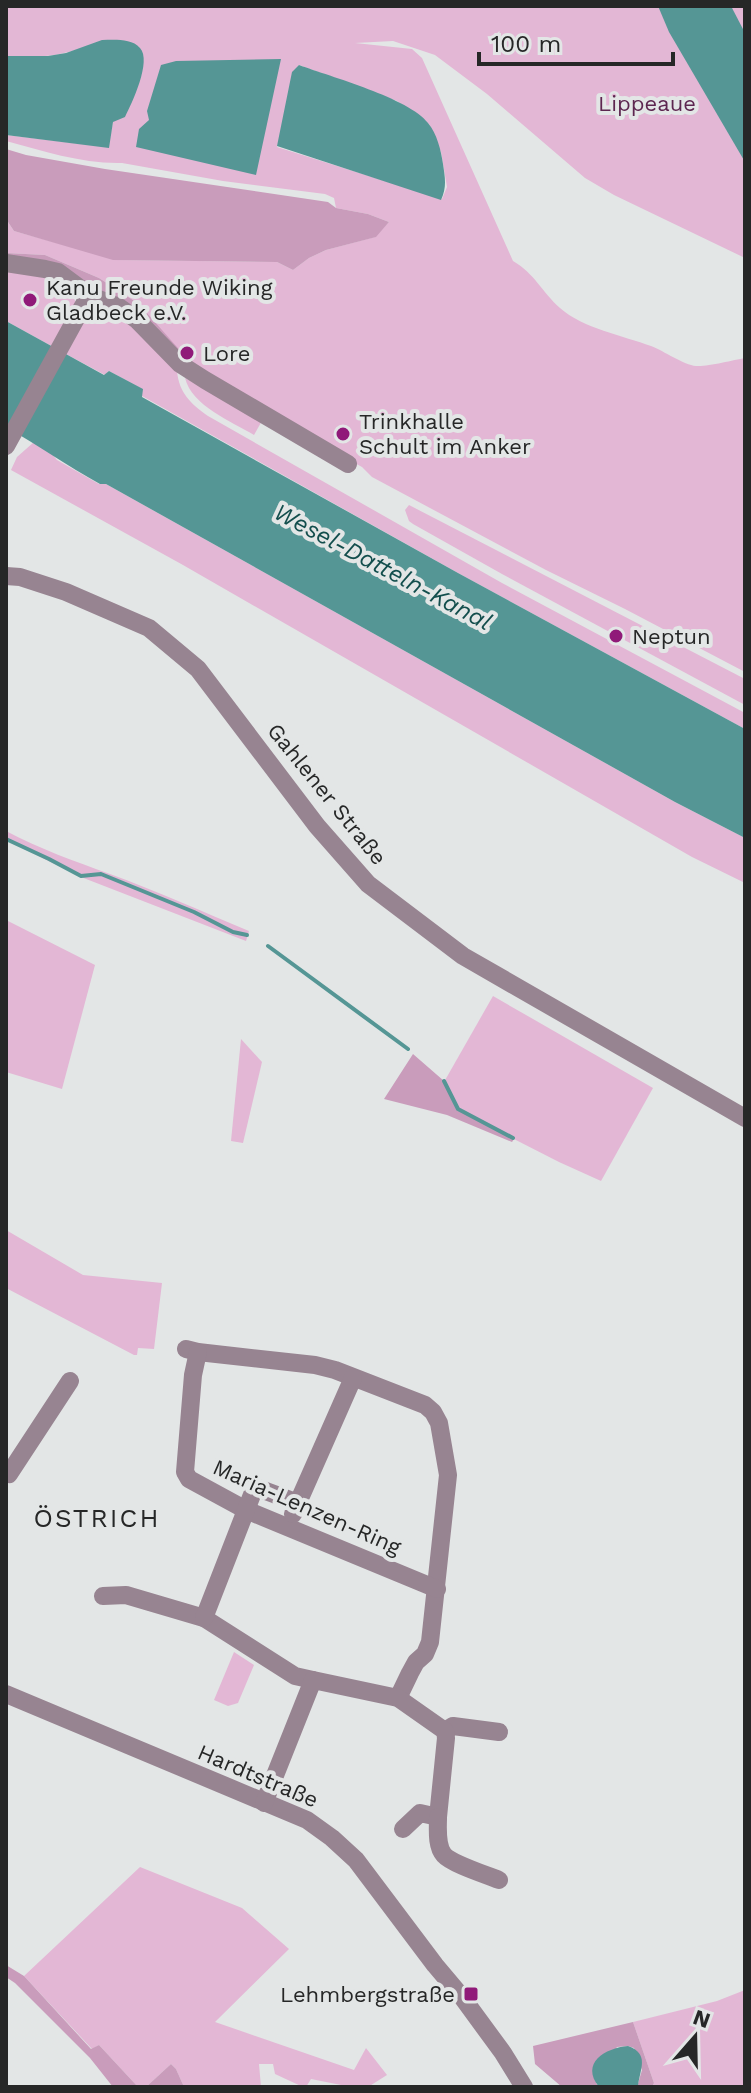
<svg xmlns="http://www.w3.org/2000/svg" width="751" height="2093" font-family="'Work Sans',sans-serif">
<rect width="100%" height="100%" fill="#e3e6e6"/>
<g fill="#e3b7d5" fill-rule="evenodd">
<path d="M 6,6 L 745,6 L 745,258 L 614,195 L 585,178 L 487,94 L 435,55 L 393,41 L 355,43 L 412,49 L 422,58 L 513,261 C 535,274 542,292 560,308 C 582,328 624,336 651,346 C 664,351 684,365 696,366 C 707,367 733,360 745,358 L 745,672 L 625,609 L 546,570 L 372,477 L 362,467 L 276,420 L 191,366 L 139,304 L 99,278 L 45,255 L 6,253 L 6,219 L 14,231 L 118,260 L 277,262 L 293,270 L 309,258 L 326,250 L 375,237 L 389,222 L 368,214 L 336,208 L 334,198 L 325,194 L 223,181 L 122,163 C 82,164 44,151 6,141 L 6,135 L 108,147 L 113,122 L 139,47 C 107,31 95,47 64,53 C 46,58 25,56 6,56 ZM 299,65 L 397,101 L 429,124 L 441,152 L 447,187 L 442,199 L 277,147 Z"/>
<polygon points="6,268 45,274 72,293 77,306 55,348 6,321"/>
<path d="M 96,309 L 118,312 L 177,371 C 179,393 191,404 208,416 L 502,583 L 745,713 L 745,729 L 458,573 L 142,396 L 142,389 L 109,371 L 105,375 L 64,353 L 83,318 Z"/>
<path d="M 185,378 L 263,419 L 254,435 C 231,421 192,406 185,378 Z"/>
<polygon points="34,442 52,454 57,460 99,484 106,484 675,802 745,838 745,883 692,857 183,565 11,470 17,457"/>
<polygon points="409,505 745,679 745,705 502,574 413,524 409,521 405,510"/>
<path d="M 6,831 C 40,849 74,861 110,874 C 157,891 203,912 249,931 L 246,941 L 81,877 L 6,840 Z"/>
<polygon points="6,920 95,965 62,1089 6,1072"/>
<polygon points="493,996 653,1088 601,1181 559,1162 457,1110 444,1082"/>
<polygon points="241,1039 262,1062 243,1143 231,1141"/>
<polygon points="6,1230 83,1275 162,1283 154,1349 138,1348 137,1355 134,1355 6,1288"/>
<polygon points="234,1652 254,1665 238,1703 228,1706 214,1700"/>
<polygon points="140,1867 242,1908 289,1949 215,2022 354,2070 366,2048 387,2075 368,2087 351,2087 311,2079 306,2087 303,2087 275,2074 273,2064 259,2064 261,2087 184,2087 176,2069 171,2064 146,2087 138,2087 99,2045 92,2049 24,1976"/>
<polygon points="745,1990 745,2087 652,2087 654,2083 633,2022 717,2001"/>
</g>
<g fill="#c99cbb">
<polygon points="6,149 26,155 105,169 328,202 336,208 368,214 389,222 376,237 326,250 309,258 293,270 277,262 113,260 14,231 6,219"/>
<polygon points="6,253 45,255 99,278 139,304 192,364 133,312 6,259"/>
<polygon points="413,1054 444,1081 457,1110 514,1139 512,1142 447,1115 384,1099"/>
<polygon points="6,1965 24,1976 91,2049 99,2045 138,2087 113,2087 90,2058 15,1983 6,1977"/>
<polygon points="633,2022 654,2083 652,2087 637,2087 642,2070 634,2048 628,2046 617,2047 596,2083 599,2087 562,2087 535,2064 533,2046"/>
<polygon points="171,2064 176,2069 184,2087 146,2087"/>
</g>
<g fill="#559695">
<polygon points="658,6 731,6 745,33 745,162 669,32"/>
<path d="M 102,40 C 114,40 131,38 140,48 C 152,61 132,103 125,117 L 113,122 L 109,148 L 6,135 L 6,56 L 48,56 L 66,53 Z"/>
<polygon points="281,59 256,175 136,147 139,129 149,120 147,111 161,65 176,61"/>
<path d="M 299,65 C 331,77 409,98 428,123 C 437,134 441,150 443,164 C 445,178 447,187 441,200 L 277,146 L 292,72 Z"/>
<path d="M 6,321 L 104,375 L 109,371 L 143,389 L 142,397 L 458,573 L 745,729 L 745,838 L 675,802 L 106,484 L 100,484 C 67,466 38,445 6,427 Z"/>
<path d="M 628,2046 C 650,2054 640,2069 638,2086 L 599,2087 C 580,2063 605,2048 628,2046 Z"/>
</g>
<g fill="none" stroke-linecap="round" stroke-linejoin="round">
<g stroke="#559695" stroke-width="4">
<polyline points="6,839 49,859 81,876 101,874 194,912 233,932 247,935"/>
<polyline points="268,946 408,1049"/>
<polyline points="444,1081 458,1109 513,1138"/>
</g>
<g stroke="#978491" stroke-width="18">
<polyline points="6,263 45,269 58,272 89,295 119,307 137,320 180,364 205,380 348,464"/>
<polyline points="6,446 89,295"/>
<polyline points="6,576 20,577 66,592 149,628 198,669 317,826 368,884 463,956 745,1118"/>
<polyline points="186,1349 198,1352 315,1365 335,1370 425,1405 433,1412 439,1423 448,1475 430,1642 425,1654 416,1662 410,1673 398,1698"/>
<polyline points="198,1352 193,1375 185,1472 189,1479 246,1510 437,1589"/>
<polyline points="6,1473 9,1474 70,1381"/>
<polyline points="293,1514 353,1378"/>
<polyline points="103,1596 126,1595 204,1618 295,1676 313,1680"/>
<polyline points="204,1618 255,1487 298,1503"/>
<polyline points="6,1694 307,1820 332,1838 356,1860 435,1965 462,1997 503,2053 524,2087"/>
<polyline points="445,1731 453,1726 499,1732"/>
<polyline points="264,1803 313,1680 398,1698 445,1731 446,1738 438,1817 420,1813 403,1829"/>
<path d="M 438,1817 C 438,1829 436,1846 444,1855 C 452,1864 487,1875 499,1880"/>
</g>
</g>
<g fill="#901a79" stroke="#e3e6e6" stroke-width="3">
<circle cx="30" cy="300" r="8"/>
<circle cx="187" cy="353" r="8"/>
<circle cx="343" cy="434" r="8"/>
<circle cx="616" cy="636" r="8"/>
<rect x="463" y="1986" width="16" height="16" rx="4"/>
</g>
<g text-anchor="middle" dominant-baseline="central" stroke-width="8" stroke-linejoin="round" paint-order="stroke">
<g font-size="22" fill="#5d2650" stroke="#e3e6e6">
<text x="647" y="103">Lippeaue</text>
</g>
<g font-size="22" fill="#262727" stroke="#e3e6e6" text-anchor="start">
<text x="46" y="287">Kanu Freunde Wiking<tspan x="46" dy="25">Gladbeck e.V.</tspan></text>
<text x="203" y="353">Lore</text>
<text x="359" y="421">Trinkhalle<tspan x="359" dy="25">Schult im Anker</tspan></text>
<text x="632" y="636">Neptun</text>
<text x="455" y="1994" text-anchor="end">Lehmbergstraße</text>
</g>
<g font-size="22" fill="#262727" stroke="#e3e6e6">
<text transform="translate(327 794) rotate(51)">Gahlener Straße</text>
<text transform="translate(307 1507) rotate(24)">Maria-Lenzen-Ring</text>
<text transform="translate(258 1776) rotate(23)">Hardtstraße</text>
</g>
<g font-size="24" font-style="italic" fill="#134e4d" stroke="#e3e6e6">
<text transform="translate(383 567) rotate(28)">Wesel-Datteln-Kanal</text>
</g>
<g font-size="26" letter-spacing="2" fill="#262727" stroke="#e3e6e6">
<text x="97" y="1518">ÖSTRICH</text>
</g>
</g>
<rect width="751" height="2093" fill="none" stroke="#262727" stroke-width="16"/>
<g transform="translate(695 2037) rotate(20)" stroke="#e3e6e6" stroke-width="6" paint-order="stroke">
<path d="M0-6L14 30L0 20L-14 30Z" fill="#262727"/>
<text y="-12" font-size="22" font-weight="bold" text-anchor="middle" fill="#262727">N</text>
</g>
<path d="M479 52v12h194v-12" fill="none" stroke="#262727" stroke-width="4"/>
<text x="491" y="52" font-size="24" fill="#262727" stroke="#e3e6e6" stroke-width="6" paint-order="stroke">100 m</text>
</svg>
